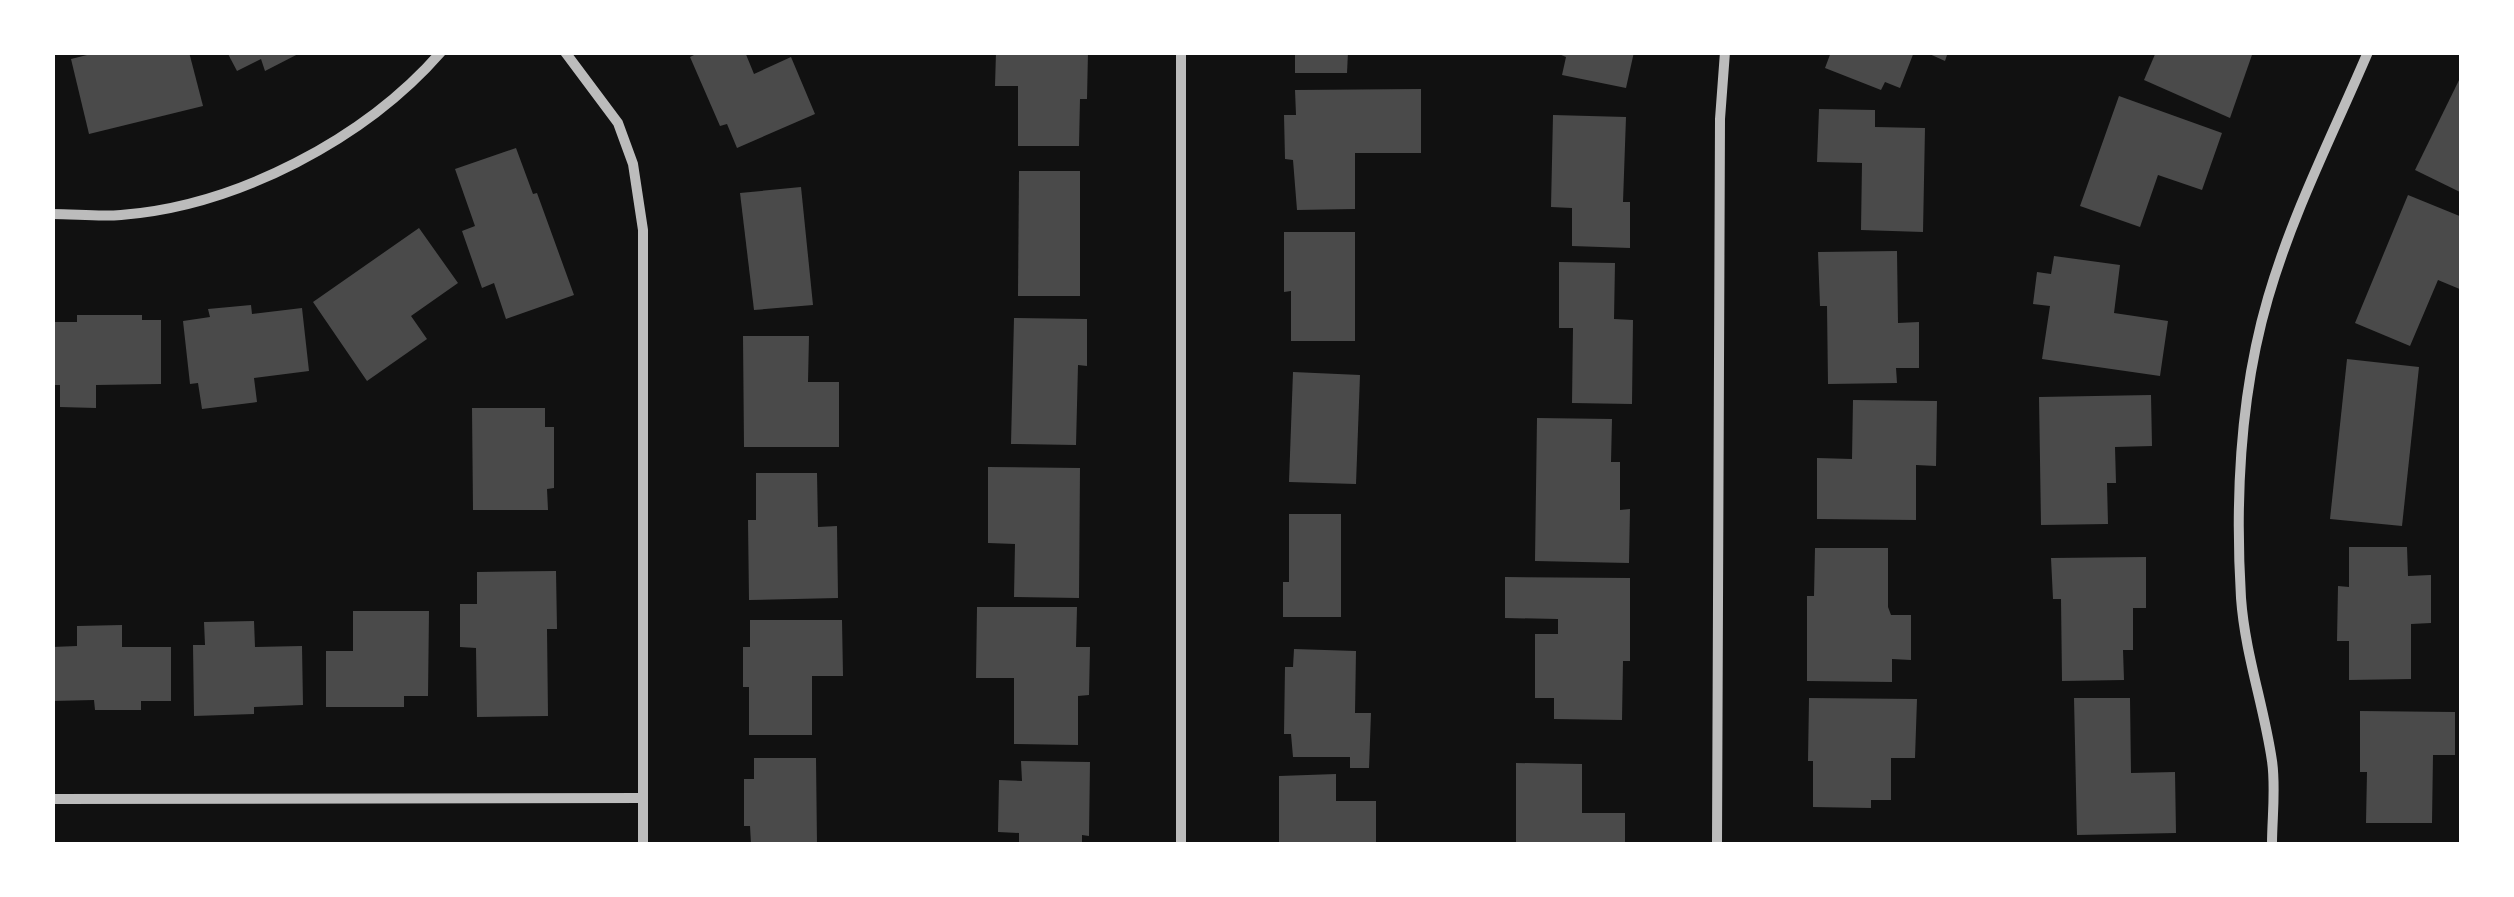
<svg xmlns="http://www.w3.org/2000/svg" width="2514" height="897" font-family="'Varela Round',sans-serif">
<rect width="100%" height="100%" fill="#111"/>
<g fill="#4a4a4a">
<polygon points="99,52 189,52 203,106 89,134 71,59"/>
<polygon points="227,52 302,52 265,71 261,59 237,71"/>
<polygon points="700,52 745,52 754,74 791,57 815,114 737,148 727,124 720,126 690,57"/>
<polygon points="996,52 1088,52 1087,99 1080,99 1079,146 1018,146 1018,86 995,86"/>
<polygon points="1295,52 1348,52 1347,73 1295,73"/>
<polygon points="1554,52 1634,52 1626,88 1562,75 1566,57"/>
<polygon points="1831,52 1914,52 1900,88 1885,82 1881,90 1825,68"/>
<polygon points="1925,52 1948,52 1945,61"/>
<polygon points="2156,52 2253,52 2230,118 2144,80"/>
<polygon points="2462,74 2462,193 2415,170"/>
<polygon points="1421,89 1421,153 1355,153 1355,209 1297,210 1293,160 1285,159 1284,115 1296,115 1295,90"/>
<polygon points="2119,96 2222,133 2202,190 2158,175 2140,227 2080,206"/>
<polygon points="1819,109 1875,110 1875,127 1925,128 1923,232 1861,230 1862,163 1817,162"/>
<polygon points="1553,115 1626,117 1623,202 1630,202 1630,248 1572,246 1572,208 1551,207"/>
<polygon points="516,148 533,194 537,193 574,295 506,319 494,283 482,288 462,231 475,226 455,169"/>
<polygon points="1019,171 1080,171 1080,296 1018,296"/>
<polygon points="801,187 813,305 754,310 740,193"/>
<polygon points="2408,195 2462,217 2462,290 2438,280 2410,346 2355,323"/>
<polygon points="419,228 458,283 411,316 427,339 367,381 313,302"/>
<polygon points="1284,232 1355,232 1355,341 1291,341 1291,291 1284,292"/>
<polygon points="1897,251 1898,323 1919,322 1919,368 1896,368 1897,383 1828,384 1827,306 1820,306 1818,252"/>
<polygon points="2054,256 2120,265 2114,313 2168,321 2160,376 2042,359 2050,306 2033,304 2037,272 2051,274"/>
<polygon points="1559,262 1615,263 1614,319 1633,320 1632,404 1572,403 1573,328 1559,328"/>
<polygon points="251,305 252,314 302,308 309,371 254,378 257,402 202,409 198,383 190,384 183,321 210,317 208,309"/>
<polygon points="77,315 142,315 142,320 161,320 161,384 96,385 96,408 60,407 60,385 55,385 55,322 77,322"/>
<polygon points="1014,318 1087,319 1087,366 1078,365 1076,445 1011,444"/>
<polygon points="743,336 809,336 808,382 839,382 839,447 744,447"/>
<polygon points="2347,359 2419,367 2402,526 2330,519"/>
<polygon points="1293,372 1360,375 1356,484 1289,482"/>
<polygon points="2151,395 2152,446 2115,447 2116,483 2107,483 2108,524 2041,525 2039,397"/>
<polygon points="1853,400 1937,401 1936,466 1916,465 1916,520 1817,519 1817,458 1852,459"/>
<polygon points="472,408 545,408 545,427 554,427 554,488 547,489 548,510 473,510"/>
<polygon points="1537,418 1612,419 1611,462 1620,462 1620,510 1630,509 1629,563 1535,561"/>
<polygon points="988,467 1080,468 1079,598 1014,597 1015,544 988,543"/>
<polygon points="756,473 817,473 818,527 837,526 838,598 749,600 748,520 756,520"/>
<polygon points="1289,514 1341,514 1341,617 1283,617 1283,582 1289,582"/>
<polygon points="2349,547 2407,547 2408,576 2431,575 2431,623 2411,624 2411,679 2349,680 2349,641 2337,641 2338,586 2349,587"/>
<polygon points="1815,548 1888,548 1888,607 1891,615 1911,615 1911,660 1892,659 1892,682 1807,681 1807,596 1814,596"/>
<polygon points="2146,557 2146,608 2133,608 2133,650 2123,650 2124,680 2062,681 2061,599 2053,599 2051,558"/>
<polygon points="556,571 557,629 547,629 548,716 477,717 476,648 460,647 460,604 477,604 477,572"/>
<polygon points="1505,577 1630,578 1630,661 1623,661 1622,720 1554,719 1554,698 1535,698 1535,634 1558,634 1558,619 1505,618"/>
<polygon points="977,607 1077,607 1076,647 1090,647 1089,695 1078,696 1078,745 1014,744 1014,678 976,678"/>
<polygon points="353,611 429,611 428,696 404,696 404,707 326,707 326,651 353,651"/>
<polygon points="750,620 842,620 843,676 812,676 812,735 749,735 749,687 743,687 743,647 750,647"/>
<polygon points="254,621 255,647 302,646 303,705 254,707 254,714 194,716 193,645 205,645 204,622"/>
<polygon points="122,625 122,647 171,647 171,701 141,701 141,710 95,710 94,700 52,701 52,647 77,646 77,626"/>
<polygon points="1294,649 1356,651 1355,713 1371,713 1369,768 1350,768 1350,757 1293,757 1291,734 1284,734 1285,667 1293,667"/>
<polygon points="1809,698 1917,699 1915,758 1891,758 1891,800 1871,800 1871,808 1813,807 1813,761 1808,761"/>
<polygon points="2074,698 2130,698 2131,773 2175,772 2176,833 2077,835"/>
<polygon points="2360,711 2455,712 2455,755 2433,755 2432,823 2366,823 2367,772 2360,772"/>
<polygon points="754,758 816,758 817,844 751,844 750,826 744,826 744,779 754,779"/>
<polygon points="1021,761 1090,762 1089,836 1082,835 1082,844 1019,844 1019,833 998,832 999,780 1022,781"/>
<polygon points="1516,763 1582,764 1582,813 1625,813 1625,844 1516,844"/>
<polygon points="1336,774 1336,801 1376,801 1376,844 1279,844 1279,776"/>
</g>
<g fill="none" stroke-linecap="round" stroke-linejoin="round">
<g stroke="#bcbcbc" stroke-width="10">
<polyline points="565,52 618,123 633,164 643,230 643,844"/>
<path d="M 52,214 C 75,214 99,217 121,215 C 237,206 365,139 441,52"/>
<polyline points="52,799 643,798"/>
<polyline points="1181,844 1181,52"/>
<polyline points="1717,844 1720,119 1725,52"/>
<path d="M 2272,844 C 2272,818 2276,788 2272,761 C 2264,706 2245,654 2241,598 C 2235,498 2240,394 2268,298 C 2293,212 2333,134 2368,52"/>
</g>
</g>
<rect width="2514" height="897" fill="none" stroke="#ffffff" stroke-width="110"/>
</svg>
